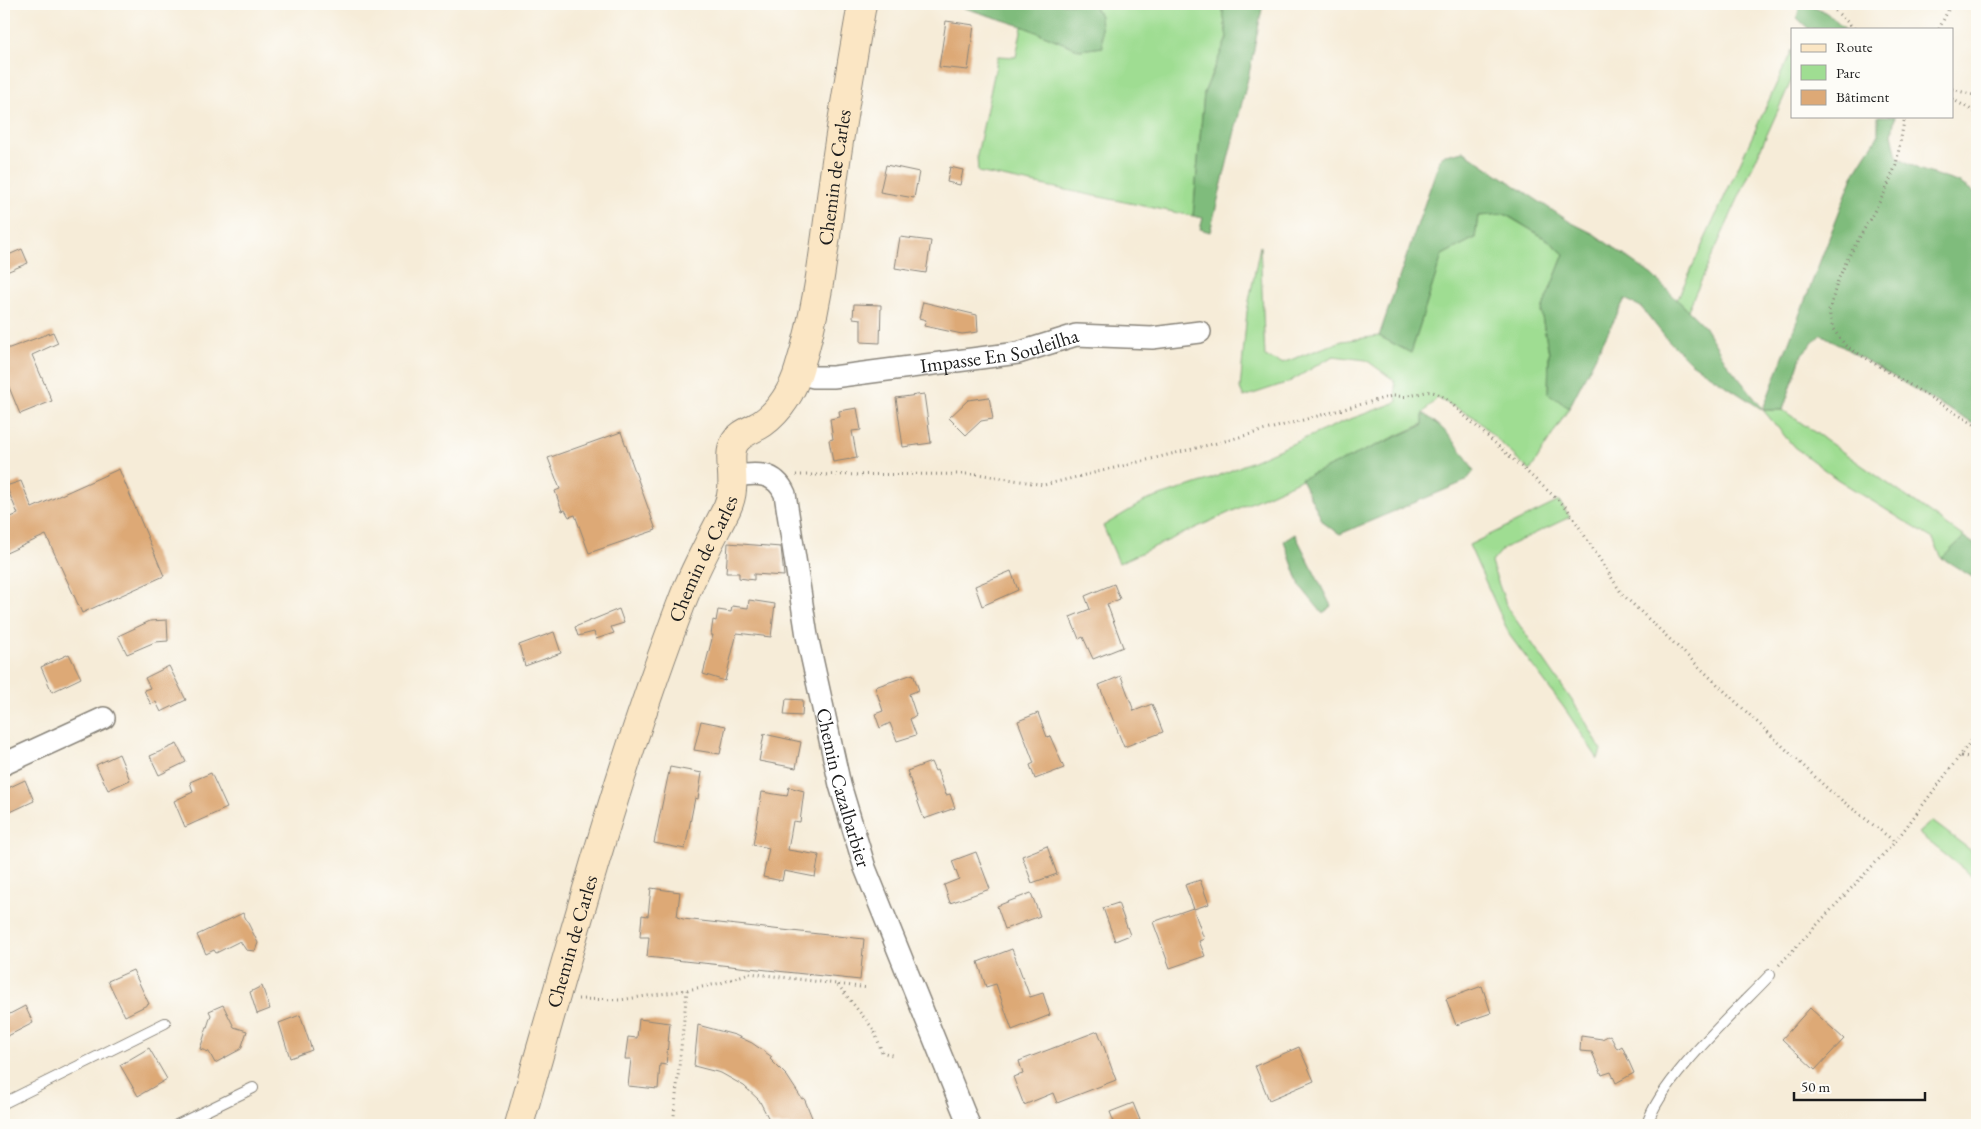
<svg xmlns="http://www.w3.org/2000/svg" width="1981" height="1129" font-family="'EB Garamond',serif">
<rect width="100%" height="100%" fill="#fdfcf7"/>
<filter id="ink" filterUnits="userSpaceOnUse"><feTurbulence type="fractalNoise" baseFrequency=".02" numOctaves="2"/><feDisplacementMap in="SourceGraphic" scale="10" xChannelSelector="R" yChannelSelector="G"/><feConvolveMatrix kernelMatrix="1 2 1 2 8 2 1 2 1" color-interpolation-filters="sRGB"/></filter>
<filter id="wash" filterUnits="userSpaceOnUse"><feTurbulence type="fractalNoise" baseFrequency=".0096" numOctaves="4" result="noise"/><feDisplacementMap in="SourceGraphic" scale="20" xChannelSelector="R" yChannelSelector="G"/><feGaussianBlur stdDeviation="1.12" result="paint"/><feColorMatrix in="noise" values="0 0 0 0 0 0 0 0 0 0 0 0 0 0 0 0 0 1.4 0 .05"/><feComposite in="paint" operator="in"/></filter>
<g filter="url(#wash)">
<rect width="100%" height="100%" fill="#f6ecd8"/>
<g fill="#9fdd92" stroke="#5e7c57">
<polygon points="1093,4 1222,4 1227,38 1204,93 1193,216 978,172 977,155 998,56 1016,57 1022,26 1080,50 1102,47 1100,16"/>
<polygon points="1792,50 1792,79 1688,310 1677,300"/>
<polygon points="1504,214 1548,240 1564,254 1541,312 1549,353 1548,393 1569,408 1530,471 1474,417 1437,398 1423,413 1423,424 1119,563 1103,526 1145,501 1211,479 1345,421 1397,402 1394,380 1366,360 1333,356 1289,382 1244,397 1240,389 1247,311 1260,246 1265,357 1282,363 1342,341 1379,336 1411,353 1442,255 1475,238 1478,216"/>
<polygon points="1763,410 1783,410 1964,537 1942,558 1933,539 1837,479 1794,447"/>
<polygon points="1559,501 1570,517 1504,548 1491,563 1507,607 1582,715 1601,750 1598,759 1565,709 1510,636 1469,545"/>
<polygon points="1932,821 1977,855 1977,880 1918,833"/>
</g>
<g fill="#7fbc7c" stroke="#4e6c4c">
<polygon points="952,4 1093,4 1100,16 1103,47 1080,50 1022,26"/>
<polygon points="1222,4 1263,4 1249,74 1210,232 1200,229 1203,218 1193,216 1204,93 1227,38"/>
<path d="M 1800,4 C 1818,4 1833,17 1845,29 L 1809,29 L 1797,18 Z"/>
<polygon points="1878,116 1895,116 1892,134 1897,156 1918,169 1960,183 1977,194 1977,426 1821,334 1802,354 1783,410 1763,410 1690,362 1666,338 1641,307 1625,299 1569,408 1548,393 1549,353 1541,312 1564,254 1548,240 1505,214 1478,216 1475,238 1442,255 1411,353 1379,336 1441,156 1463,151 1570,222 1594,234 1652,275 1704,326 1726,362 1763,409 1853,176 1878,136"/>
<path d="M 1423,413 C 1446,429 1461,447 1474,471 L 1466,481 L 1340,534 L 1324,524 L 1301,479 L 1423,425 Z"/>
<polygon points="1295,534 1331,606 1323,614 1300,586 1284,541"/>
<polygon points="1964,537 1977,546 1977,580 1942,558"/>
</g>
<g id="blocks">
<g fill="#dda976">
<polygon points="946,21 974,25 968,70 939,67"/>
<polygon points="886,165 919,172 914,198 880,192"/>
<polygon points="950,167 963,170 960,185 947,182"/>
<polygon points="900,237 931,241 926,273 895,268"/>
<polygon points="22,249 28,263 4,273 4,257"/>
<polygon points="923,302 977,315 978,332 962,334 924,326 926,320 919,318"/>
<polygon points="854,304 881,305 880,343 861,342 861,319 853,318"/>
<polygon points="53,332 58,343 32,355 52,401 20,414 4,375 4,350"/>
<polygon points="924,394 931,443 903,447 896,398"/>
<polygon points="989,397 993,419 981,421 966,435 949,418 968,400"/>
<polygon points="857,408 861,430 852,431 857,458 833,462 829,440 833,439 830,419 840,417 839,411"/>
<polygon points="621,432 656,530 589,553 575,515 569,517 565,510 562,511 555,491 560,489 548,458"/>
<polygon points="119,469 164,576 82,613 46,535 4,554 4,520 18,514 6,486 21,481 32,508"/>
<polygon points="728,543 781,547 784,576 754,574 754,580 739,578 739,573 726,573"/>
<polygon points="1011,571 1018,590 982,606 975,586"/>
<polygon points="1114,584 1120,599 1107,604 1123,647 1093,659 1083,637 1079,639 1070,617 1090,609 1085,596"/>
<polygon points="749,600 775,604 771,637 737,633 725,681 703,674 713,635 711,635 713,620 716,621 718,610 731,612 732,606 748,608"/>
<polygon points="619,609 624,623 611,627 614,633 596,639 594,632 578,636 575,627"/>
<polygon points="167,620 168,641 155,642 127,654 118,636 150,621"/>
<polygon points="554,632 561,653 525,666 519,645"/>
<polygon points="69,654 81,678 52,692 41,667"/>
<polygon points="169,666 186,700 161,712 156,702 151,704 147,697 144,690 150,688 145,678"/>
<polygon points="913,674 919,690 909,694 916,715 910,719 916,735 897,741 890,723 880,728 875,714 883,711 875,687"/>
<polygon points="1121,676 1134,711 1152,704 1163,732 1124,747 1099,685"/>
<polygon points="786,699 803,700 802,716 784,715"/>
<polygon points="1038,713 1047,737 1050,736 1064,768 1035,779 1030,765 1034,763 1018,721"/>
<polygon points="701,721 726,726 720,754 694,750"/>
<polygon points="764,734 801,742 796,768 759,761"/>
<polygon points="177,744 186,762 159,775 150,756"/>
<polygon points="119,754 130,780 108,790 96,765"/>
<polygon points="931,762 935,771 937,770 946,795 950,794 955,808 924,819 907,771"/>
<polygon points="670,767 702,773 698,799 695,798 685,849 654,843"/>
<polygon points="211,773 227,808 185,827 174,801 193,792 190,782"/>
<polygon points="25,780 34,801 4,815 4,790"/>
<polygon points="789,787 804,791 800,822 793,821 788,850 819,855 815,877 784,871 782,881 763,877 769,848 753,845 762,792 787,796"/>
<polygon points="1047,846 1057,874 1032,883 1022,856"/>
<polygon points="976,852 990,889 950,903 944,885 959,879 952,861"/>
<polygon points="1200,880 1209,904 1194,909 1185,885"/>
<polygon points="651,888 680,892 677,917 683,919 864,939 860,980 647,957 649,937 640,937 642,915 648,916"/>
<polygon points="1031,893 1040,916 1005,929 997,906"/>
<polygon points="1118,903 1130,935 1115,941 1103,908"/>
<polygon points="1193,908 1204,939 1199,941 1205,956 1170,968 1153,922"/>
<polygon points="243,913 258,943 255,951 246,950 240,941 216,953 214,950 206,954 197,935"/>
<polygon points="1012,949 1030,997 1043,993 1050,1015 1012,1030 996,984 986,987 978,962"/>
<polygon points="133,970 149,1004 125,1016 108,981"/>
<polygon points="262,986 270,1009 257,1014 250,992"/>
<polygon points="1482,986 1491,1013 1456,1025 1446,999"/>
<polygon points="223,1005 234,1027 247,1031 241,1049 215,1063 209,1052 200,1049 211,1015 209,1011"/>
<polygon points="25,1006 33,1023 4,1038 4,1017"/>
<polygon points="1810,1008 1844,1039 1815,1070 1782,1039"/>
<polygon points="300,1015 312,1050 290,1058 279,1023"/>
<polygon points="639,1019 670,1023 666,1065 660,1064 658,1089 628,1086 631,1059 625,1059 628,1037 637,1038"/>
<polygon points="698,1025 735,1035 752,1043 772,1057 770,1059 787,1076 802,1099 804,1098 815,1125 772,1125 759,1100 744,1086 721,1073 694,1066"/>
<polygon points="1098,1031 1116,1080 1057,1103 1053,1093 1024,1105 1013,1077 1023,1074 1019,1061"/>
<polygon points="1610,1035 1617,1049 1622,1046 1634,1073 1616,1083 1611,1072 1602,1075 1592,1052 1580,1051 1581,1036 1602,1039"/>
<polygon points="1299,1047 1314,1081 1269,1100 1255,1066"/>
<polygon points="149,1048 167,1079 138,1096 120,1065"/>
<polygon points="1133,1103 1140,1120 1127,1125 1115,1125 1110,1112"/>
</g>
</g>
</g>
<g filter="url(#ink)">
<use href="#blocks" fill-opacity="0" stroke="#89847a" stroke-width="1"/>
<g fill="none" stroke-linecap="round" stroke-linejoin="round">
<defs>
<g id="lane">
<polyline points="4,1103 165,1023"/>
<polyline points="177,1125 253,1088"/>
<path d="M 1647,1125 C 1659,1081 1737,1010 1770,975"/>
</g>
<g id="street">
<path id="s1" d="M 798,373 L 814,377 L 833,377 L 1018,353 L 1076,335 L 1152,338 L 1200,332"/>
<path id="s2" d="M 734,476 C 756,473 775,471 785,494 L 807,636 L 840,785 L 865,868 L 969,1125"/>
<polyline points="4,764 104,718"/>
</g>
<g id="secondary">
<path id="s3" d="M 519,1125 C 570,949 617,771 683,599 C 695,568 712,538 727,508 C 739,483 726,459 734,444 C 739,433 753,430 763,423 C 780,411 793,390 799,369 C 819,306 825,241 834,175 C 842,118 852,61 862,4"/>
</g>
</defs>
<use href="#lane" stroke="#89847a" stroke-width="12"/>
<use href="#street" stroke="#89847a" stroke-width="24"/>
<use href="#secondary" stroke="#89847a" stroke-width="30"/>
<g stroke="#89847a" stroke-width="3" stroke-dasharray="1 4" stroke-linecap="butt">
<polyline points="1828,4 1855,29"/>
<polyline points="1939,29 1951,4"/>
<polyline points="1952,89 1977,96"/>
<polyline points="1952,99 1977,113"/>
<polyline points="1905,116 1896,165 1885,192 1848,258 1838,280 1829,311 1833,329 1846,346 1977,426"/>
<path d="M 796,475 L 978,474 L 1044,485 L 1221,442 L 1392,396 C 1398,396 1404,397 1409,396 C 1427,393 1428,387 1445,398 L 1567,508 L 1622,594 L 1830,791 L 1895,842"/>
<polyline points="1961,756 1977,759"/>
<polyline points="1779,965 1895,842 1977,733"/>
<polyline points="838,985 874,1030 882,1052 895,1056"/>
<polyline points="578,999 620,1000 687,990 721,983 749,973 868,988"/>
<polyline points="673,1125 687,990"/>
</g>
<use href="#lane" stroke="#fff" stroke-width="10"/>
<use href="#street" stroke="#fff" stroke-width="21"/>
<use href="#secondary" stroke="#fbe6c4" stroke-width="28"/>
</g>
</g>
<g text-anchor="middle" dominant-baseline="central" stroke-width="4.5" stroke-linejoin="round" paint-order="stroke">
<g font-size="20" fill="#1c1c1c" stroke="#fdfcf7">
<text stroke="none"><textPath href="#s3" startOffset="1015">Chemin de Carles</textPath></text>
<text stroke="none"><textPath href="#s1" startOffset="204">Impasse En Souleilha</textPath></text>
<text stroke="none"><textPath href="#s3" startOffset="596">Chemin de Carles</textPath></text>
<text stroke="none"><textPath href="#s2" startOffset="359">Chemin Cazalbarbier</textPath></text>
<text stroke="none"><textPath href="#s3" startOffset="191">Chemin de Carles</textPath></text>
</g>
</g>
<rect width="1981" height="1129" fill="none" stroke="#fdfcf7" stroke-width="20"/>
<rect x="1791" y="28" width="162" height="90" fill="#fdfcf7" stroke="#a3a29f"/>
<rect x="1801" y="44" width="25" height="8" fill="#fbe6c4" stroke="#a3a29f"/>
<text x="1836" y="52" font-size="15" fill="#1c1c1c">Route</text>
<rect x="1801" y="65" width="25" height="15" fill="#9fdd92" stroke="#a3a29f"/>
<text x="1836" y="78" font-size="15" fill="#1c1c1c">Parc</text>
<rect x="1801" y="90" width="25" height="15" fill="#dda976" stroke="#a3a29f"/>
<text x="1836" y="102" font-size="15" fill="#1c1c1c">Bâtiment</text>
<path d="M1794 1092v8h131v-8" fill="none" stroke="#1c1c1c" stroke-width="2.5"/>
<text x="1801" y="1092" font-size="15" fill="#1c1c1c" stroke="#fdfcf7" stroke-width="4" paint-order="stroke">50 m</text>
</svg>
